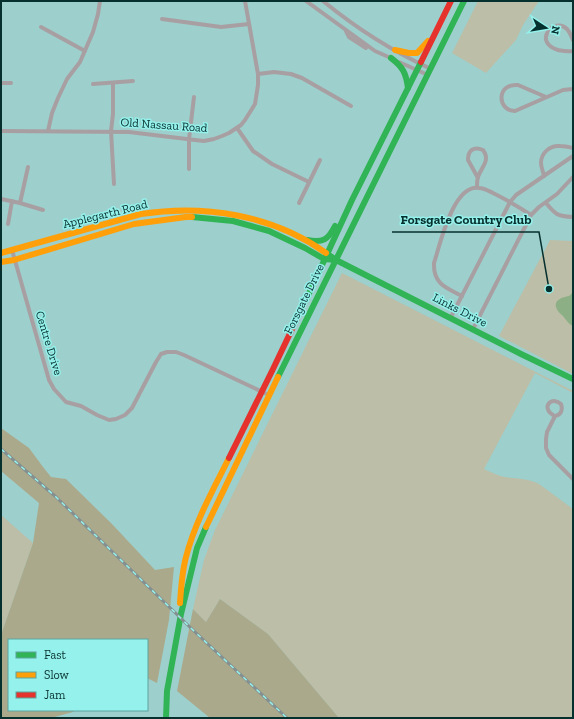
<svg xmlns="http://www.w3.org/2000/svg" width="574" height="719" font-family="'Zilla Slab',serif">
<rect width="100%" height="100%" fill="#9dcfcc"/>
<g fill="#bcbea7">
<polygon points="478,1 539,1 523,25 516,40 486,73 452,53"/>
<polygon points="550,240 573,241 573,374 499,336"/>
<path d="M 342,273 L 573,391 L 573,393 L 535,373 L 484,469 C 491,472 498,476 505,477 C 517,479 528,478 539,484 L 573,509 L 573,718 L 339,718 L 268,634 L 220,599 L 206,622 L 193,609 L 204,560 L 215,530 Z"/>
<polygon points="1,515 33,543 1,635"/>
</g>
<g fill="#aba98b">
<polygon points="1,428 29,448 43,467 51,477 66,479 112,524 155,570 174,567 169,620 157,683 147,678 147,640 9,640 9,710 75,710 73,712 51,718 1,718 1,635 33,543 39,503 1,471"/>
<polygon points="220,599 268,634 339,718 210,718 177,691 193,609 206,622"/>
</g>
<path fill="#8caf85" d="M 573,291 L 573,326 C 568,324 566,319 562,315 C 557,311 552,303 560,299 C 562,297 566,297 569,296 C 571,295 572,293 573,291 Z"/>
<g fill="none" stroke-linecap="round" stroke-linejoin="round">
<g stroke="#a89fa2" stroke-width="4">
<polyline points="306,1 375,51 391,58"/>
<path d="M 323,1 C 356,28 392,51 431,69"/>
<polyline points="162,19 221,27 249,24"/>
<polyline points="41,27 85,51"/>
<polyline points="346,31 349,37 366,48"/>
<path d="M 573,40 C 571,36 570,32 567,29 C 554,16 532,42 558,50 C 563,51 567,52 573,51"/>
<polyline points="399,62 428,75"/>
<polyline points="258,74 274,72 291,74 302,78 351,106"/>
<polyline points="1,83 11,83"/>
<polyline points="113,83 113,114 111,131 114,184"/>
<polyline points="93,84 133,81"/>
<path d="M 546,97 L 518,85 C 496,83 497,111 515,111 L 563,90 L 573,89"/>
<polyline points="237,128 253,151 272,164 309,182"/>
<polyline points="1,131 129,132 195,140 204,141 214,139 222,136 229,133 241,125 245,120 255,104 258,85 258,74 245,1"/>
<polyline points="48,131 52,113 58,98 67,79 80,62 93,32 98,14 100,1"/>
<polyline points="189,169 189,139 194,97"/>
<path d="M 544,176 C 543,171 541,167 541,163 C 541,153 550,145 560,146 C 565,146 569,147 573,148"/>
<path d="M 477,187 C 477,184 477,180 478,177 C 481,167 491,161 483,150 C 474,146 468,150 468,160 L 478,178"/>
<polyline points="1,199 20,203 43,210"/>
<polyline points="20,203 28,167"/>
<polyline points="299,203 320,160"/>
<path d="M 546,203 C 556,215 557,216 573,217"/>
<polyline points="8,224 12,201"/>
<polyline points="12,250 49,380 54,389 66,402 81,406 97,415 109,420 116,419 125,415 132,408 156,362 161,354 167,352 176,352 184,355 269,395"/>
<path d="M 462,296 C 446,288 433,284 434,263 C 440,245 453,184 479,188 C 484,188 489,191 493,193 C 507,200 519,207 531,215"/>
<polyline points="451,317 510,202 516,195 573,156"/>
<polyline points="473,329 531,215 539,207 557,194 573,177"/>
<path d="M 553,415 C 541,408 551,395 561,404 C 563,410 561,415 555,416 L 547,432 L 546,439 L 546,448 L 549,455 L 573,479"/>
</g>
<g stroke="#30b455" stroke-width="6">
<path d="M 391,58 C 403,67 406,73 408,88"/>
<polyline points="192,217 233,221 269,231 305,248 324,259 336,260"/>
<path d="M 307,240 C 323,243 328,240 335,226"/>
<polyline points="326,253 336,260 521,354 573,379"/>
<polyline points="305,302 352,200 421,62"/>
<polyline points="278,377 464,1"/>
<polyline points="166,718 167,691 181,614 197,548 206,527"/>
</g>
<g stroke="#ff9f0a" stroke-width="6">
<polyline points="395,50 409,53 417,53 428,41"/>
<path d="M 1,253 L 141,214 C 204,204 273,215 326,253"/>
<polyline points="1,262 14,260 134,224 186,217 192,217"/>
<polyline points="206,527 278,377"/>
<path d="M 180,603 C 181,588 182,572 186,557 C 195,522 213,490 229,458"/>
</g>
<g stroke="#e5322d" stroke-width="6">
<polyline points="421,62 451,1"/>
<polyline points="229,458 273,369 305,302"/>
</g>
<defs>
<polyline id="rail" points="1,449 56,497 195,632 287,718"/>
</defs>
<use href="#rail" stroke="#848f90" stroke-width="3"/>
<use href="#rail" stroke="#95f1eb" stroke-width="1.5" stroke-dasharray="4.5" stroke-linecap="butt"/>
</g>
<g text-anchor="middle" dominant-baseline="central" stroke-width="3" stroke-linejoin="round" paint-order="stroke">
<g font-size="12" fill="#06302e" stroke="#95f1eb">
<text transform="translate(164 125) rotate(4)">Old Nassau Road</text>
<text transform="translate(105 214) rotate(-14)">Applegarth Road</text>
<text transform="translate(304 299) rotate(-64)">Forsgate Drive</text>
<text transform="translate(460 310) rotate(27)">Links Drive</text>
<text transform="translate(49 343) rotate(73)">Centre Drive</text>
</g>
</g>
<path fill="none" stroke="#06302e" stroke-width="1.5" d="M549 289L539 232H392"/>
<circle fill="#06302e" stroke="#95f1eb" stroke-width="1.5" cx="549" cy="289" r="4"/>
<g font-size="13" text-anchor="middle" font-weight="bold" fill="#06302e" stroke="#95f1eb" stroke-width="3" stroke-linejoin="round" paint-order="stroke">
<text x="466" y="224">Forsgate Country Club</text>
</g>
<rect width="574" height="719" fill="none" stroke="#06302e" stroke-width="4"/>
<rect x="8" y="639" width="140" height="72" fill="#95f1eb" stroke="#5ca49f"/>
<rect x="16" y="652" width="20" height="6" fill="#30b455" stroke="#5ca49f"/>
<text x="44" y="659" font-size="12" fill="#06302e">Fast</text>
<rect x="16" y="672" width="20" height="6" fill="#ff9f0a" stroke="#5ca49f"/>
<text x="44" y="679" font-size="12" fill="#06302e">Slow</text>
<rect x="16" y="692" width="20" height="6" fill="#e5322d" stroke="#5ca49f"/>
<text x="44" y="699" font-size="12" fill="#06302e">Jam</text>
<g transform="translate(546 28) rotate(102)" stroke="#95f1eb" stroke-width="3" paint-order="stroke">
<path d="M0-3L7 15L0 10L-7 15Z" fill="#06302e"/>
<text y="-6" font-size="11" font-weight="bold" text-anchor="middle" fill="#06302e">N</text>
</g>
</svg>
